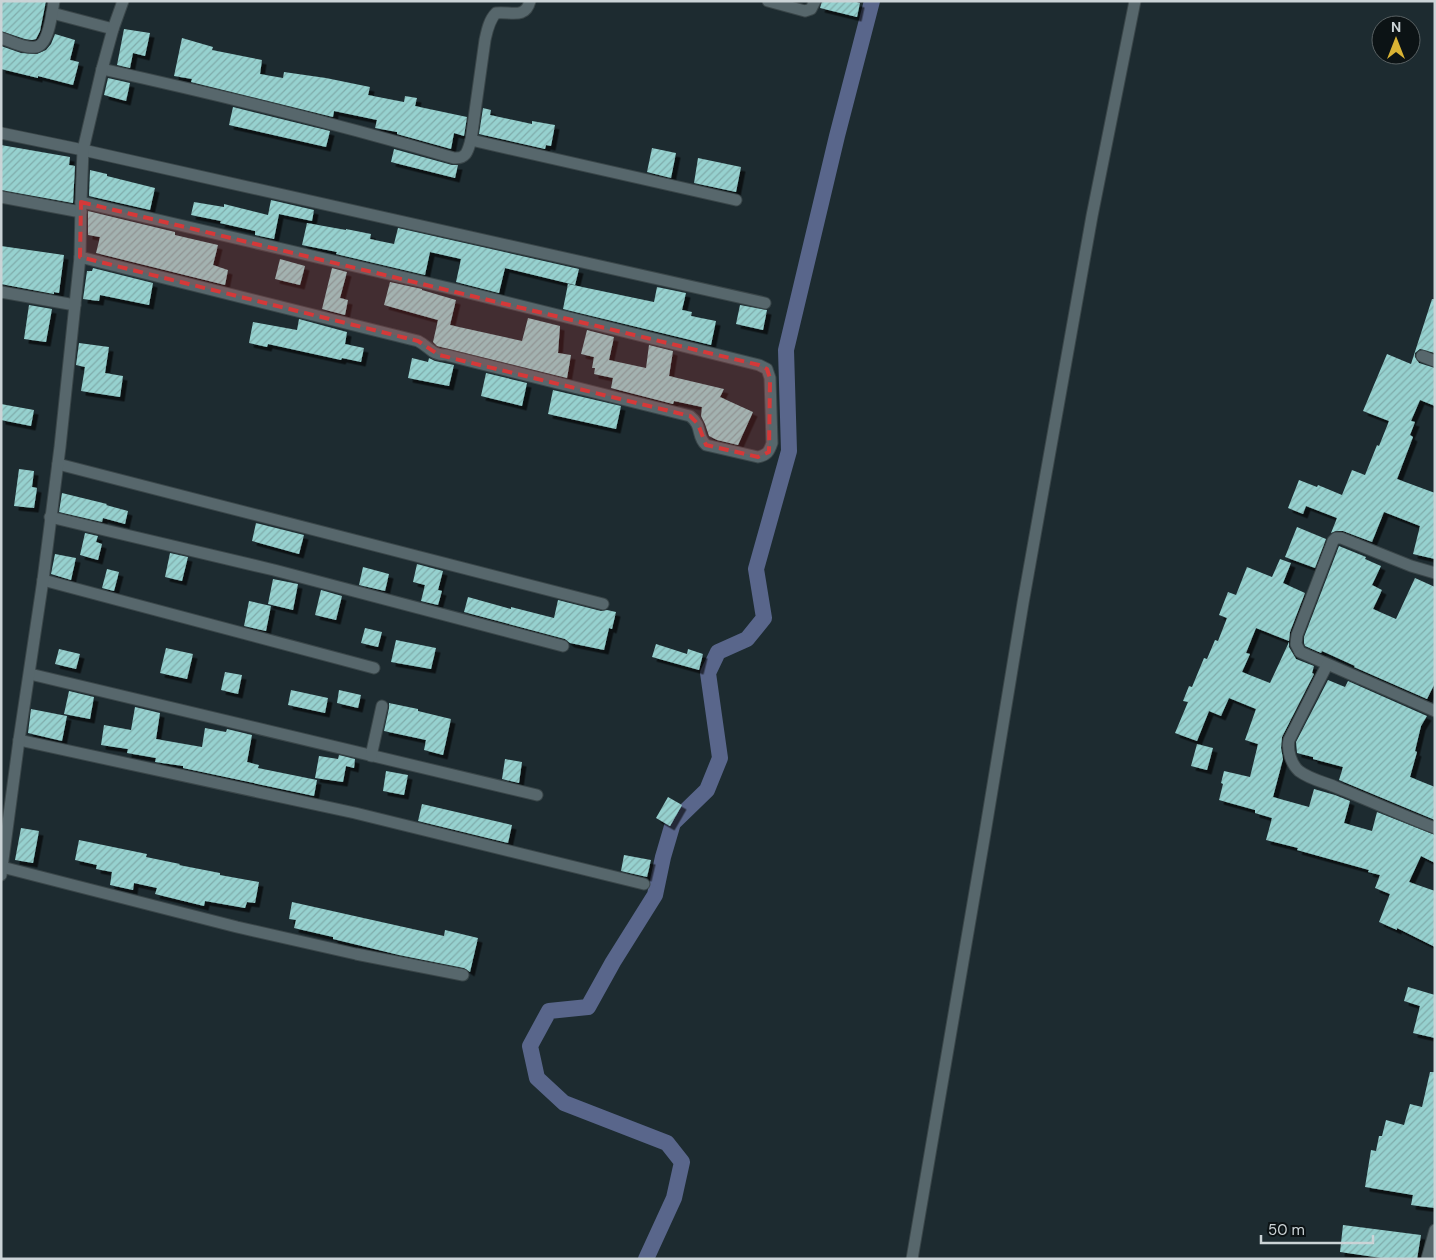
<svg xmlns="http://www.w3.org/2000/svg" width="1436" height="1260" font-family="'DM Sans',sans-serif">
<defs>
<pattern id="building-hatch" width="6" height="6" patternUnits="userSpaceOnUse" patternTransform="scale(1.25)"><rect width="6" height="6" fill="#96d1cf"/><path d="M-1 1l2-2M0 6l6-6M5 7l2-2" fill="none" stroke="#80acab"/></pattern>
<filter id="shadow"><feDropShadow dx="4.5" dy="4.5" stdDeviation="0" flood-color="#0009"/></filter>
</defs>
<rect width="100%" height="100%" fill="#1d2b30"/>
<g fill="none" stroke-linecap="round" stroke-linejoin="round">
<polyline stroke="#59668b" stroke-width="16" points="646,1259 674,1198 682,1162 667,1143 564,1103 537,1078 530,1046 549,1011 588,1007 613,962 655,895 663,857 673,823 707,790 720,758 708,673 718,652 747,639 764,618 756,569 789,451 786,350 837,136 872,1"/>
</g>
<g fill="url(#building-hatch)" filter="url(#shadow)">
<polygon points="1,1 46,1 40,31 36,39 32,40 25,39 1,31"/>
<polygon points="822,1 853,1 860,3 857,17 820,8"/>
<polygon points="124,29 150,33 145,56 133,53 130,68 117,65"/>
<polygon points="55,34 75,40 70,60 79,62 73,85 38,76 38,78 1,69 1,46 21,53 37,54 46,50 51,44"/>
<polygon points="182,38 213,47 212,50 262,60 260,74 283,78 284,72 326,78 370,87 368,95 404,102 405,96 417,98 415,106 467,117 464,136 454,133 451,149 397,134 397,132 375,128 377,120 334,111 333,117 191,82 192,79 174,76"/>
<polygon points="108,78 130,83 126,101 104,95"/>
<polygon points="233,107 330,131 326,147 229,125"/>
<polygon points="483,108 491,110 490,115 532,124 532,121 555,125 551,146 546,145 545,149 479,134"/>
<polygon points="1,145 70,157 69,165 75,166 73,203 1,190"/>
<polygon points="652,148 676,153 671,178 647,172"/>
<polygon points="394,149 452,165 458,165 455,178 391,162"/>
<polygon points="698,158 741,167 736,192 694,183"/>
<polygon points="90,170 107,174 107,176 155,188 150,210 89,196"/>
<polygon points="271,200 314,210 312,221 279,214 274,239 255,235 255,231 220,223 221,221 191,215 194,202 224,207 224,204 268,215"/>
<polygon points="88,211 175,232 175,235 218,245 213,265 228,270 225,285 96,253 100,237 88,235"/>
<polygon points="307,223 346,230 346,229 371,234 370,239 394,244 398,228 579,269 575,285 505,268 499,293 456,282 461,259 430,252 425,275 336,254 337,252 302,245"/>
<polygon points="1,246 64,255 59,293 54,292 54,294 1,284"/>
<polygon points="280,259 305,266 300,285 275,279"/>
<polygon points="93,268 153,283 149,305 100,295 99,301 83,299 87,271 92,271"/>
<polygon points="332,268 347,272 340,298 348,300 345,315 322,309"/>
<polygon points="390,282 422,289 422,290 456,300 450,325 522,341 528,318 560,326 558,353 571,355 567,378 437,346 433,342 438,320 384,305"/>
<polygon points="568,284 654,302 657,287 686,293 682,310 692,312 691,316 716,321 711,345 563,309"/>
<polygon points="1432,299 1435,299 1435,353 1420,349 1415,353 1415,357 1419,363 1435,368 1435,406 1420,400 1411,421 1415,422 1410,435 1413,437 1397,479 1435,493 1435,559 1413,554 1420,526 1384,512 1372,542 1343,531 1336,531 1331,533 1337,518 1306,506 1303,514 1288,508 1299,480 1317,487 1318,485 1342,495 1352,470 1365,475 1377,445 1379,446 1389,421 1363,411 1387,354 1411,364"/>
<polygon points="29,305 52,309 46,342 24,339"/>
<polygon points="740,305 767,310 763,330 736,324"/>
<polygon points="299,319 347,332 345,344 364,348 361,362 342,358 341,360 268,344 267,347 249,343 253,322 297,330"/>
<polygon points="587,330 614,337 609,360 646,368 649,345 673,351 669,376 724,389 720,397 753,412 738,445 717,440 709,436 705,424 701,416 702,407 674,401 673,404 611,388 613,378 594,374 595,368 592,368 594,357 581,354"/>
<polygon points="79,343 109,347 105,373 123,376 120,397 81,391 85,367 76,365"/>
<polygon points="412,358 428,362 429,358 435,361 454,365 449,386 408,378"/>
<polygon points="486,373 527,383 522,406 481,396"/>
<polygon points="553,390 621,406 616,429 548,414"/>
<polygon points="1,404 34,410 31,426 1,420"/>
<polygon points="19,469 34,471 32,487 37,488 34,508 14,506"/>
<polygon points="62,493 107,504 106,505 128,511 125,524 103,518 102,522 59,512"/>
<polygon points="256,523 304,535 299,554 252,541"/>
<polygon points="1297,527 1326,539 1315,568 1285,557"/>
<polygon points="85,533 98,536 96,542 102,544 98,560 80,555"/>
<polygon points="1339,546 1366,557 1365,559 1381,566 1372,585 1382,590 1373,609 1396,619 1415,578 1435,587 1435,683 1427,699 1354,667 1355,666 1322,651 1321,653 1305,646 1304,643 1304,637"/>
<polygon points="170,553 188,557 182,581 165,577"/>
<polygon points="55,554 76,558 71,580 51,574"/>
<polygon points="1280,559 1291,563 1283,583 1305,593 1290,632 1289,641 1256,628 1246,653 1250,654 1242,672 1270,683 1289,642 1289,647 1296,659 1314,666 1312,673 1314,674 1282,737 1281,748 1283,759 1273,797 1309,807 1314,789 1335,795 1350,801 1344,823 1372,831 1377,812 1435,835 1435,863 1421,856 1409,882 1435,891 1435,947 1397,928 1397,930 1379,922 1390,894 1375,888 1380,875 1368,872 1369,870 1297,850 1298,848 1266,840 1272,818 1255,813 1255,810 1219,800 1223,784 1221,783 1224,771 1250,777 1258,744 1245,740 1256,709 1229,698 1221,716 1209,711 1197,741 1175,733 1188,702 1183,701 1189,686 1192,687 1204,658 1207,659 1215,640 1218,641 1227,618 1219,615 1228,592 1236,595 1247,567 1272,577"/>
<polygon points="417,564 443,571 438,590 442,591 438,605 421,601 425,585 413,582"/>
<polygon points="363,567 389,574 385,591 359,585"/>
<polygon points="107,569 119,572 114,591 102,588"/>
<polygon points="273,579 298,584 293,610 268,604"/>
<polygon points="321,590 342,596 336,620 315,615"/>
<polygon points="468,597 511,609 511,607 554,618 558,600 601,611 607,610 616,612 612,629 609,628 604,650 570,643 565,639 464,612"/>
<polygon points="249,601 271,606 266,631 244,626"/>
<polygon points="365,628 382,632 378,647 361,643"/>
<polygon points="396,640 436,648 431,669 391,662"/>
<polygon points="656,644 687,654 688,649 703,654 699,670 652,657"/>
<polygon points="166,648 193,654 187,679 160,673"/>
<polygon points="59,649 80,654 76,669 55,664"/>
<polygon points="225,672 242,675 238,694 221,690"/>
<polygon points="1328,680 1345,687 1348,681 1427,716 1421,726 1415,751 1417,752 1410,777 1435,787 1435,820 1339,780 1343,767 1313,759 1313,757 1297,753 1296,742"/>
<polygon points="291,690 328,698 325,713 288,705"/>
<polygon points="339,690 361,695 358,708 337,703"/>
<polygon points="69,691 94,697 90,719 64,714"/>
<polygon points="389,703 418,709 418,711 451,719 443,755 424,750 426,740 384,731 389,708"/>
<polygon points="135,707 160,713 156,739 202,747 205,728 226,732 227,729 252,735 247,762 259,765 258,768 317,780 314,796 183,768 183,766 155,762 156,758 127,753 128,749 101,745 104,725 131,730"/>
<polygon points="31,709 67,716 62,741 28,733"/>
<polygon points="1197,744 1213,748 1207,770 1191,766"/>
<polygon points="339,755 355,759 354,768 346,766 343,782 315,778 319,756 338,759"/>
<polygon points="505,759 522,762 519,783 502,779"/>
<polygon points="386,771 408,775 404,795 383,791"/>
<polygon points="668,797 682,805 670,826 656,818"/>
<polygon points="422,804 512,825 508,843 418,821"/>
<polygon points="21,828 39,831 33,863 15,860"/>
<polygon points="79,840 147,854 146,857 180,864 179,865 220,873 220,875 259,882 255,903 247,902 245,908 205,901 204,906 155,894 157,888 134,883 133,890 110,885 112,872 96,869 97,865 75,860"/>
<polygon points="624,855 651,860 647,877 621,871"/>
<polygon points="292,902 444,936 445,930 478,938 470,972 464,968 399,955 333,939 333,937 294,928 296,920 289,919"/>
<polygon points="1408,987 1435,995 1435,1038 1413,1033 1420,1006 1404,1001"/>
<polygon points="1430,1072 1435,1072 1435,1208 1411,1205 1413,1195 1365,1187 1371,1150 1376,1151 1379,1136 1382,1136 1386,1120 1404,1125 1410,1104 1422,1107"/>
<polygon points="1343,1225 1421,1235 1417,1259 1389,1259 1340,1252"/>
</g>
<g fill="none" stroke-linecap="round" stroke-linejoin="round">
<defs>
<g id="minor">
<polyline points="768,1 805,11 811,9 815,1"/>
<polyline points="52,13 113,29"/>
<path d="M 1,38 C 11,41 25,49 36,47 C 49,45 52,12 54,1"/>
<path d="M 102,69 C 220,95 338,124 454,158 C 467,159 468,150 471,140 L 485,40 C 487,31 489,20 496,13 C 510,11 525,20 530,1"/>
<polyline points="1,133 83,150 765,303"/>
<polyline points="471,140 736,200"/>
<polyline points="1,197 81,212"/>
<path d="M 80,257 L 418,341 C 430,347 431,355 446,355 L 690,416 C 703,426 696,436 706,445 L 758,457 C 767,455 769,452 772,443 L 770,378 L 767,369 L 759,365 L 453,289 L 81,202"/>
<polyline points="1,292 75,305"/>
<polyline points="1422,356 1435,361"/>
<polyline points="58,464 603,604"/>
<polyline points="50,517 274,570 563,646"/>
<polyline points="1435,573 1411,566 1341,538 1336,538 1333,541 1297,635 1296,644 1300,652 1435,711"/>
<polyline points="43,580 374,668"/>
<path d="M 1327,665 L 1289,740 C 1287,750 1291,764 1299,771 C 1311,780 1325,782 1338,788 C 1370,801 1402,815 1435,828"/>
<polyline points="30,674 537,795"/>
<polyline points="19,740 355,813 644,884"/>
<polyline points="371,756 382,706"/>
<polyline points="2,867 237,927 356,954 463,975"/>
<polyline points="1,875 19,740 43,580 60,447 80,257 81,202 83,150 102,69 113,29 123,1"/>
<polyline points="912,1259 985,833 1023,603 1092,216 1135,1"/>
<polyline points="1427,1259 1435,1230"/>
</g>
</defs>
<use href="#minor" stroke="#3a4649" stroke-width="13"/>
<use href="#minor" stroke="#57676c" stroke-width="11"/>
</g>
<path fill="#d53939" fill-opacity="0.2" stroke="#d53939" stroke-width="4" stroke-dasharray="10 6" stroke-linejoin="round" d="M 81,202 L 759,365 L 767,369 L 770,378 L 769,452 L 758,457 L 706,445 L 698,424 L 690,416 L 439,355 L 418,341 L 80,257 Z"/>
<rect width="1436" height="1260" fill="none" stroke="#cbd3d6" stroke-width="5"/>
<g transform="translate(1396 40)"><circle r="24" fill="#0c1315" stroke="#586062"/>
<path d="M0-4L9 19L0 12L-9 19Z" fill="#d9b334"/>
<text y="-8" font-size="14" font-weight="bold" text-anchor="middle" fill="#cbd3d6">N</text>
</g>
<path d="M1261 1235v8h112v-8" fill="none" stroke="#cbd3d6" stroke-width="2.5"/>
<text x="1268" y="1235" font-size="15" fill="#cbd3d6" stroke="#0c1315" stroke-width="4" paint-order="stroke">50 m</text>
</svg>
